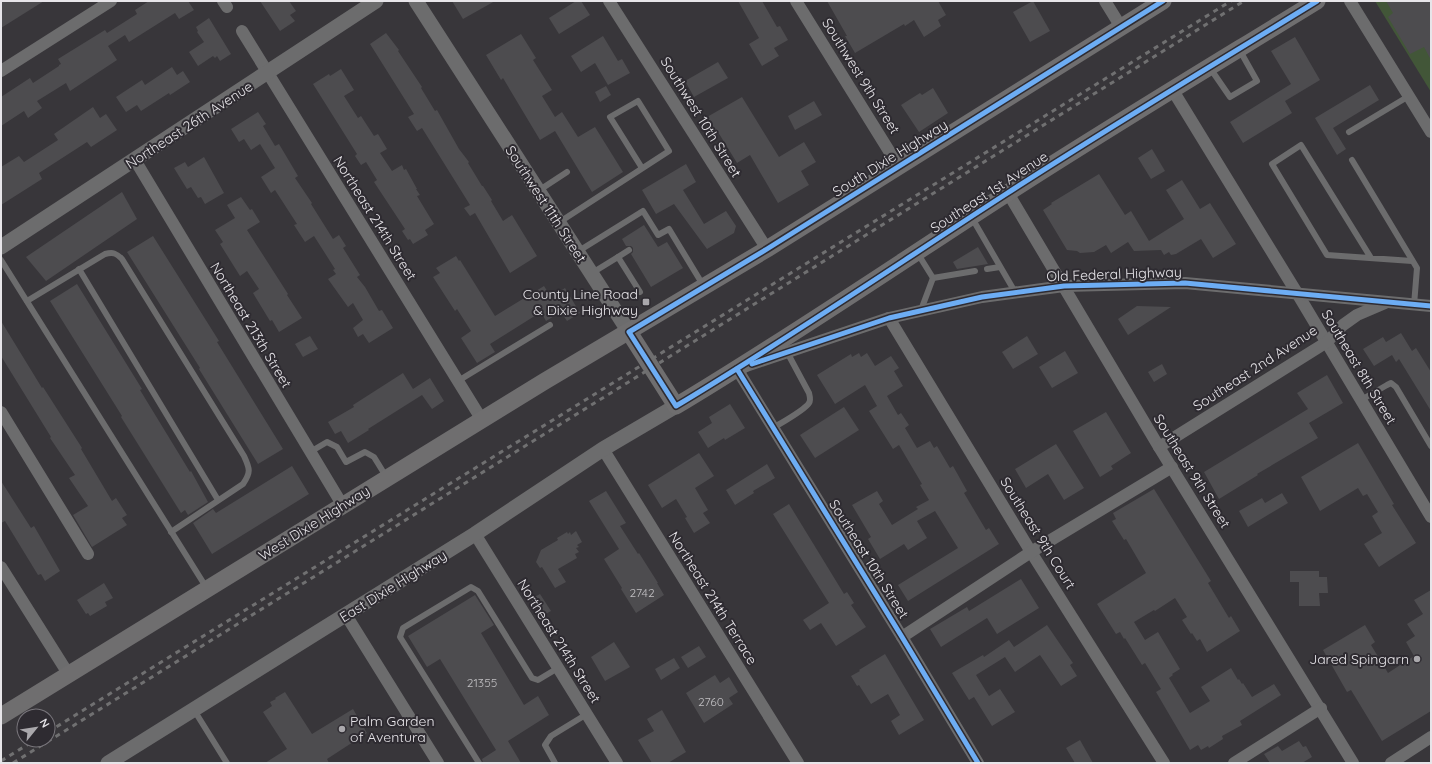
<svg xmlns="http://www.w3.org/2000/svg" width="1432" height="764" font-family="Quicksand,sans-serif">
<rect width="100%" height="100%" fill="#38363a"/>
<polygon fill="#425638" points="1375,1 1431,1 1431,92"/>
<g fill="#4d4c4f">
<polygon points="1,1 44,1 1,28"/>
<polygon points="149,1 188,1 194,10 179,19 175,13 129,42 125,35 108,46 117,60 70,91 66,83 37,101 42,108 28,118 24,111 1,126 1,97 30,78 33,83 59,66 59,65 61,64 58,59 105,30 107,33 137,14 135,10"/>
<polygon points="260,1 289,1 296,11 290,15 295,21 280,31"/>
<polygon points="452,1 495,1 463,19"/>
<polygon points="576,1 581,1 590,15 559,34 549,18"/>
<polygon points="738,1 762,1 777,27 780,26 788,40 774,48 779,56 762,66 749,44 759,38"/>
<polygon points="827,1 938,1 946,15 938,20 941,26 924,37 914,20 905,26 904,24 855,53 845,36 847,36"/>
<polygon points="1033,1 1050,31 1030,42 1013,12"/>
<polygon points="1386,1 1431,1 1431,60 1424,47 1410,54 1388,17 1393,13"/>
<polygon points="209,18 231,54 220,61 217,56 215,58 213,56 198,66 189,52 204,42 197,32 198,31 196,27"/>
<polygon points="386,33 399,50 398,51 422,87 421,88 435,111 437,110 459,149 469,162 468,163 482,186 483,186 492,200 491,201 503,221 512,215 537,256 510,273 475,213 470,216 464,208 470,205 422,128 417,131 408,117 414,114 370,44"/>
<polygon points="521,34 536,58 533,60 552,90 542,96 555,117 562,112 578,137 595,127 623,172 592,192 555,131 540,140 503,78 501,80 486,55"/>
<polygon points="603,36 618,61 622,59 630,73 608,85 595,63 581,72 571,56"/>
<polygon points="1295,37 1320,80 1285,101 1292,113 1243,143 1230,122 1291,84 1271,51"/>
<polygon points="718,62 728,78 694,97 685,81"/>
<polygon points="172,67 177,75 183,71 190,82 170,95 169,93 141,111 137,105 126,112 116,97 142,80 145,85"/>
<polygon points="341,69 354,90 344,96 358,118 361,116 374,136 378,134 387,149 380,153 392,171 402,165 404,170 406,169 417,189 416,189 420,195 417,196 434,224 425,230 428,235 413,244 410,239 408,240 402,231 405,229 374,182 377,180 366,162 361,165 355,156 357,154 313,84 329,74 330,76"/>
<polygon points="1370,85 1379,100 1333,128 1346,149 1337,155 1315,118"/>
<polygon points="606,86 611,95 600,102 595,92"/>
<polygon points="933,88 948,113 919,132 901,105 920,93 922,95"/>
<polygon points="742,97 779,157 804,142 816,162 801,171 809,185 778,203 750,155 737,163 718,132 717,133 707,117"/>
<polygon points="814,101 822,115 795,130 788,116"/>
<polygon points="93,107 100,118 106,114 117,130 91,147 87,142 39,173 42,179 1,205 1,167 19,156 24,162 58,140 54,134"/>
<polygon points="258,112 266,124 263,126 275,146 279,144 298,176 295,178 312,203 311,204 333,239 339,235 346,246 343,248 360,275 357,277 365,287 379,311 382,310 393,328 369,343 363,334 358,337 353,328 363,320 353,303 348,307 328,279 336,274 333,270 335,269 314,236 305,242 294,225 297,224 275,190 271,193 261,177 275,168 260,144 251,150 244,139 239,142 231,129"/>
<polygon points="1152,149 1165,171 1151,179 1138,158"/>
<polygon points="204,157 224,193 205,204 201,197 198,198 191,187 187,189 174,168 185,162 188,167"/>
<polygon points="686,164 696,182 683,190 704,224 726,211 736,226 734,233 707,249 674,204 656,214 642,190"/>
<polygon points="1099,174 1125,215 1131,211 1149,241 1184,219 1166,190 1182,180 1200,209 1210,203 1236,244 1213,258 1201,239 1176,254 1171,255 1169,252 1164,255 1161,250 1134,251 1128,242 1111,253 1106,245 1094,252 1080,253 1077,251 1067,250 1043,210 1052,204 1051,203"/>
<polygon points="122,192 137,219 46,281 26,257"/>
<polygon points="241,197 250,210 252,209 260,222 247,230 288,294 287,295 302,318 279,332 272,320 270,321 253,293 259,289 247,271 240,276 220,244 223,242 215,230 235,218 227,205"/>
<polygon points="644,225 658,247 667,242 683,268 651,287 631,254 633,252 633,248 631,246 626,246 622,239"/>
<polygon points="153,236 219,341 217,342 283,449 258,464 199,369 200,368 127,252"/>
<polygon points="978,247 988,264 957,269 953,262"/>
<polygon points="456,256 459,261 460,260 495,316 544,286 551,297 565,288 580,313 567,321 561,312 546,321 541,312 490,344 495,352 477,363 461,338 471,331 457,309 455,311 433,277 440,273 436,268"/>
<polygon points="77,284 142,389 140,390 190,472 191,471 208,502 188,515 185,510 181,513 121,417 122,416 50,301"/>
<polygon points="1137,306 1171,307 1128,335 1118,319"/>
<polygon points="1,321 42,388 43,387 82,448 81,449 112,501 116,498 127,515 122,518 127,525 92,547 73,515 88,506 69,478 75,475 50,438 51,437 1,356"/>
<polygon points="1401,333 1412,351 1416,348 1431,372 1431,411 1399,359 1396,362 1392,355 1374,366 1363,349 1383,337 1386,342"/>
<polygon points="310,336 318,349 303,357 295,344"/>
<polygon points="1027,336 1038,354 1013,369 1002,352"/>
<polygon points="1065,351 1078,373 1052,388 1039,367"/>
<polygon points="859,353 861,357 867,353 875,366 891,356 899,368 894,371 903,386 887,396 898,415 901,413 909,425 905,428 917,448 930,441 934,448 937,446 950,468 953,466 967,491 964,493 986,530 989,528 999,544 908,601 898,585 958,548 935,511 917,521 927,538 908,550 904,544 880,559 868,539 871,537 852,505 877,491 883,501 879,504 892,525 918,509 916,507 929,500 920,485 922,484 899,445 893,449 869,411 877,406 865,385 835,404 817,375 851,354 852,357"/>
<polygon points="1162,364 1167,374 1154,382 1148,372"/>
<polygon points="403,373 413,389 430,378 444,401 432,409 422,395 368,429 369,430 348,443 341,431 335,434 328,422 354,407 353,405"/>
<polygon points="1327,375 1343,403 1309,423 1318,438 1257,474 1258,475 1219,499 1204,472 1308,409 1297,393"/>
<polygon points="730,404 745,428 725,440 724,438 708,448 698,432 712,423 709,417"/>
<polygon points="844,407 859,430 815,458 800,435"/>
<polygon points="1106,412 1131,453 1111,466 1113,469 1100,477 1073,431"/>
<polygon points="1358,443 1394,504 1392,505 1416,543 1379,567 1364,544 1382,533 1372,516 1378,512 1367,494 1363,496 1358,488 1320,511 1301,477"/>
<polygon points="1056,444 1084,488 1064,500 1048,474 1026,488 1015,469"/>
<polygon points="699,453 714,476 695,488 708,510 703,513 710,523 694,533 685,518 687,517 676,499 662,508 648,485"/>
<polygon points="767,464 775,478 753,491 754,493 735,505 726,490"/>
<polygon points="292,466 309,494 212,554 193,523 213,509 216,513"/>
<polygon points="1,481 31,528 34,526 60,571 45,581 41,574 38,575 5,521 1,523"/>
<polygon points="1154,489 1211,581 1208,583 1229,618 1231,616 1240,631 1207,652 1200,639 1197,641 1192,633 1191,634 1182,620 1187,617 1175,598 1155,611 1154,610 1134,622 1145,640 1158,632 1180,669 1172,674 1173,675 1169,678 1190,713 1210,701 1201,687 1231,668 1238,680 1239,679 1242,684 1243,683 1252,697 1274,684 1281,695 1240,721 1242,725 1222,736 1223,739 1209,748 1208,746 1201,750 1198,745 1190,750 1156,692 1161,689 1145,663 1142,665 1125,638 1124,639 1120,632 1116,634 1097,604 1146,573 1126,539 1124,540 1112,521 1116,519 1113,513"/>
<polygon points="606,491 626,523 620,526 638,554 639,553 658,583 657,583 664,595 636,613 621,589 622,588 604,559 619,549 589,501"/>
<polygon points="1282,493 1288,503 1248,527 1239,511 1262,498 1265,503"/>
<polygon points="789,504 844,594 847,592 854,603 851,605 866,627 836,646 821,623 810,630 803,620 829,603 773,514"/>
<polygon points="576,531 582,542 577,545 579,547 576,548 579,552 575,554 577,558 558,569 566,582 555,588 542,567 540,568 536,562 541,550 558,540 557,538 567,532 568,534 570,532 571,535"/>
<polygon points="1290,571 1319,571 1319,577 1327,577 1328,593 1319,593 1320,606 1299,606 1299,582 1290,582"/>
<polygon points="1021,579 1039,608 997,634 987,618 941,647 930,629 967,607 969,611"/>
<polygon points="104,583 113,598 105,602 107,606 90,616 88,613 86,614 77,600"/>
<polygon points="1431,590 1431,711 1382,741 1351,690 1347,692 1323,650 1365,625 1375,642 1371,645 1388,673 1414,656 1406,642 1415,636 1407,624 1423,614 1414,600"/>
<polygon points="540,594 551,611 542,616 531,599"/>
<polygon points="475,595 494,625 481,633 524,705 538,696 549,715 508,741 521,763 483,763 482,759 496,750 440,659 427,667 408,636"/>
<polygon points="1047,625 1073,663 1070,665 1077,676 1061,686 1040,655 1015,672 1005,657 976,675 989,696 1000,689 1015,712 992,726 974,697 969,700 952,673 983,655 984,657 1009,640 1014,647"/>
<polygon points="614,642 630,667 605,681 591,657"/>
<polygon points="699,646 706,657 688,668 681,657"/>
<polygon points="885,654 924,720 899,735 891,721 900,715 888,694 871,704 859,685 857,686 851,676 860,671 859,670"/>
<polygon points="674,658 680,668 661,680 655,669"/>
<polygon points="715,675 720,683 729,677 738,692 729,698 733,704 704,723 686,693"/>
<polygon points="285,692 312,734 353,709 367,733 327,759 329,763 265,763 287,749 263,712 272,706 270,702 276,699 275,698"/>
<polygon points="662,710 686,752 668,763 652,763 638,740 654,731 647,719"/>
<polygon points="1080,740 1093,763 1075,763 1066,748"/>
<polygon points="1299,741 1303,747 1306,746 1312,757 1302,763 1270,763 1264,754 1278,746 1282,751"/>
</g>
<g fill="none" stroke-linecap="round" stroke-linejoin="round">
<g stroke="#6c6c6d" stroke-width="6">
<polyline points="1210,68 1230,97 1257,81 1239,49"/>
<polyline points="1349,132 1409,96"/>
<polyline points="1352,160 1417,268 1414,305"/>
<polyline points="538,191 567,172"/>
<polyline points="972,218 1015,292"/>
<polyline points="558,223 669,151 638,101 610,117 642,168"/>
<polyline points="577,252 643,211 658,235 669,229 703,285"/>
<polyline points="918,254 933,278"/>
<polyline points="618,257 629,250"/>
<polyline points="1371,258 1301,145 1272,164 1327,255 1412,261"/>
<polyline points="1,260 206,587"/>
<polyline points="79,269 218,500"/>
<polyline points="987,269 1000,267"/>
<polyline points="592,273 618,257 640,292"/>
<polyline points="933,278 975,271"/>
<path d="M 27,301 L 105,254 C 113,252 116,253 122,259 L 244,456 C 250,469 251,472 243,484 L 171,532"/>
<polyline points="921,310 933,278"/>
<polyline points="458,381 550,325"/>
<polyline points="1361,400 1387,385 1391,383 1396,387 1431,446"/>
<path d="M 773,428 C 781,423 805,410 809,403 C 811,400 810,397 809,393 L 787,352"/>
<polyline points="310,452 327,442 337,447 346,462 365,452 374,457 387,478"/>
<polyline points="194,710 227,763"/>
<polyline points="479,763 400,637 403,628 471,587 478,591 532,678 538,680 558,668"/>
<polyline points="555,763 545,745 551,736 587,714"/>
</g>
<g stroke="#6c6c6d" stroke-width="12">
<polyline points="223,1 227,7"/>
<polyline points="609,1 767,249"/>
<polyline points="796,1 899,167"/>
<polyline points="1105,1 1121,27"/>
<polyline points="1350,1 1431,132"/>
<polyline points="242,31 482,420"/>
<polyline points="1,71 111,1"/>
<polyline points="1172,89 1297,293 1431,517"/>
<polyline points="135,160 343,506"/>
<polyline points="1008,193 1159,447 1353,763"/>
<polyline points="889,318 1031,552 1164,763"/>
<polyline points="1,412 88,554"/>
<polyline points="1159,447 1327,342 1343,325 1357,315 1385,303"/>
<polyline points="603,449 798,763"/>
<polyline points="475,534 617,763"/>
<polyline points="1,567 69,675"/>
<polyline points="346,615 438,763"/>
<polyline points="902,637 1031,552 1172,467"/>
<polyline points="978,763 902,637 737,369 889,318 982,297 1064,286 1185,283 1431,306"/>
<polyline points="1234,763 1321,708"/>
<polyline points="1391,763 1431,737"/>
</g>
<g stroke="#6c6c6d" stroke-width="15">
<polyline points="416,1 629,332"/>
<polyline points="1,247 376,1"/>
<polyline points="108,763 475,534 603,449 676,406"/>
</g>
<g stroke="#6f6e6f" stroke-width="17">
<path d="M 629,332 L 676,406 C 788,339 896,265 1006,194 C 1108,128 1213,65 1317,1"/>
<polyline points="1,716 545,381 767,249 1163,1"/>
</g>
<g stroke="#707071" stroke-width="3" stroke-dasharray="5 5" stroke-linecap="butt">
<polyline points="48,732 1231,1"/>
<polyline points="1,761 35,740"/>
<polyline points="13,763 1244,1"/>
</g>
<defs>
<g id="cycleway">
<path d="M 1163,1 L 767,249 L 629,332 L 676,406 C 788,339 896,265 1006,194 C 1108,128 1213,65 1317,1"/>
<polyline points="752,364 889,318 982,297 1064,286 1185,283 1431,306"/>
<polyline points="737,369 902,637 978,763"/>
</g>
</defs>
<use href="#cycleway" stroke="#2e2b31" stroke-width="8"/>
<use href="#cycleway" stroke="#6dadf4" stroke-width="5"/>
</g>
<g fill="#aaa8ac" stroke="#2e2b31" stroke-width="1.5">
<rect x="642" y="298" width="8" height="8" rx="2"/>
<circle cx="1417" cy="659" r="4"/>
<circle cx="342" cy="729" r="4"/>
</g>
<g text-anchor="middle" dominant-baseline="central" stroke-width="4" stroke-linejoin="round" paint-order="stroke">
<g font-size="12" fill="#c0bfc2">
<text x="642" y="592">2742</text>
<text x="482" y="682">21355</text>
<text x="711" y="701">2760</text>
</g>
<g font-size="14" fill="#e7e5e9" stroke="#2e2b31">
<text transform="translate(861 76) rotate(58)">Southwest 9th Street</text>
<text transform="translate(701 117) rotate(58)">Southwest 10th Street</text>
<text transform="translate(189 125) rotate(-33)">Northeast 26th Avenue</text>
<text transform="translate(890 158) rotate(-32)">South Dixie Highway</text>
<text transform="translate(989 192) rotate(-33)">Southeast 1st Avenue</text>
<text transform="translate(546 204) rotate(57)">Southwest 11th Street</text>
<text transform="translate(375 218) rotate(58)">Northeast 214th Street</text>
<text transform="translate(1114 274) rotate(-2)">Old Federal Highway</text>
<text transform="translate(251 325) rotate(59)">Northeast 213th Street</text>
<text transform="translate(1359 367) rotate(59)">Southeast 8th Street</text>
<text transform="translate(1255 368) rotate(-33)">Southeast 2nd Avenue</text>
<text transform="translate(1192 471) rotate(58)">Southeast 9th Street</text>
<text transform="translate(314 523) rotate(-32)">West Dixie Highway</text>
<text transform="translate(1038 533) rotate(58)">Southeast 9th Court</text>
<text transform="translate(869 559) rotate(58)">Southeast 10th Street</text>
<text transform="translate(393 586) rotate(-32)">East Dixie Highway</text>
<text transform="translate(713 598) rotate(58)">Northeast 214th Terrace</text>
<text transform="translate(559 641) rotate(58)">Northeast 214th Street</text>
</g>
<g font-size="14" fill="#e7e5e9" stroke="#2e2b31" text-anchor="end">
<text x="638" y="294">County Line Road<tspan x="638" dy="16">&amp; Dixie Highway</tspan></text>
<text x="1409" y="659">Jared Spingarn</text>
<text x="350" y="721" text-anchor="start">Palm Garden<tspan x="350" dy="16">of Aventura</tspan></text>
</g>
</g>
<rect width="1432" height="764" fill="none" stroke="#e7e5e9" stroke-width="4"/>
<g transform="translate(36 728) rotate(60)"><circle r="19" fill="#2e2b31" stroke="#78757b"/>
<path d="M0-3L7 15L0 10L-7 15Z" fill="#aaa8ac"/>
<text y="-6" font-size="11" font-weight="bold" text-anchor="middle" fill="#e7e5e9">N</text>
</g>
</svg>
